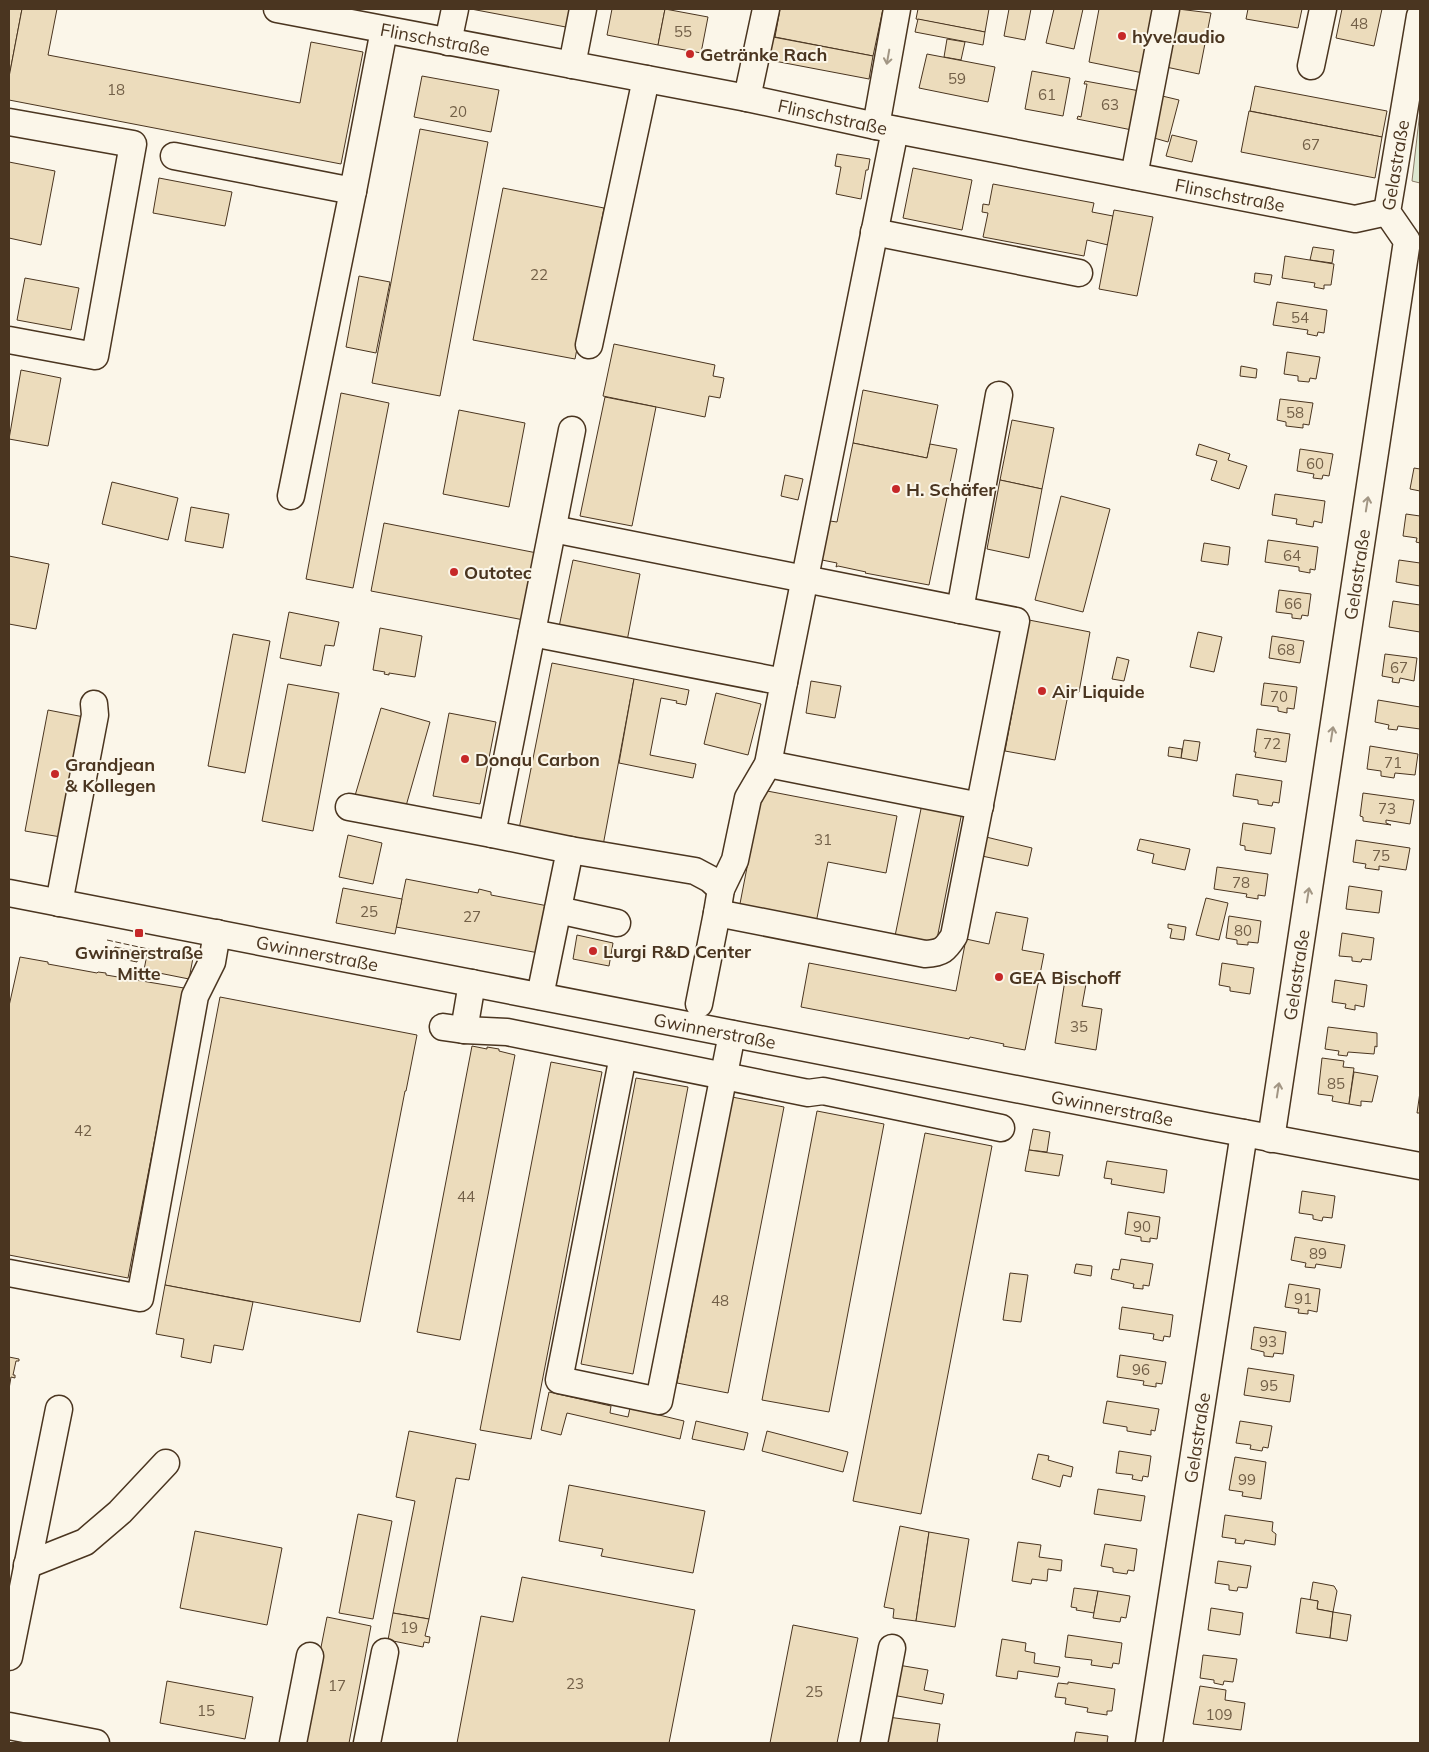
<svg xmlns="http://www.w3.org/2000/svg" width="1429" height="1752" font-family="Mulish,sans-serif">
<rect width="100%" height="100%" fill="#fbf6e9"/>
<polygon fill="#dce7d0" stroke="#887966" points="1420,111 1420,183 1412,181"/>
<g fill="#ecdcbc" stroke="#4a3520">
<polygon points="9,9 22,9 9,77"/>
<polygon points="22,9 57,9 48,55 300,103 311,42 363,52 341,164 9,100 9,77"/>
<polygon points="471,9 575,9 571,28"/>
<polygon points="612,9 665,9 658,45 607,35"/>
<polygon points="665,9 708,17 701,53 658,45"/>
<polygon points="780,9 883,9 873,56 775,37"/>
<polygon points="918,9 989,9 985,32 916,19"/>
<polygon points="1009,9 1031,9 1025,40 1004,36"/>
<polygon points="1054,9 1083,9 1074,49 1046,43"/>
<polygon points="1099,9 1156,9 1143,73 1089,62"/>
<polygon points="1178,9 1211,13 1199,74 1166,67"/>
<polygon points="1248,9 1302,9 1298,28 1246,19"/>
<polygon points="1342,9 1382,9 1374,46 1336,38"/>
<polygon points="918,19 985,32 983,45 915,32"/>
<polygon points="773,37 873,56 869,79 769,60"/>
<polygon points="947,39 965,42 961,60 944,57"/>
<polygon points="927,54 995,67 988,102 919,88"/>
<polygon points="1032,71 1070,78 1063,116 1025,109"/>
<polygon points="422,76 499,90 491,132 414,117"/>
<polygon points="1085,81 1140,91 1132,130 1077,119 1078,116 1081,117 1087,84 1084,84"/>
<polygon points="1255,86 1387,111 1382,137 1250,111"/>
<polygon points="1158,95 1179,100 1168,142 1147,136"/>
<polygon points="1249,111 1382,137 1375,178 1241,152"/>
<polygon points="420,129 488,142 440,396 372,383"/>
<polygon points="1172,135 1197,141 1192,162 1166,156"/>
<polygon points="837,154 870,159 868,170 866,170 861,199 836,194 841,167 835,166"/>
<polygon points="9,162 55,171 41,245 9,238"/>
<polygon points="913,168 972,180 962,230 903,218"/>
<polygon points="159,178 232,192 225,226 153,213"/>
<polygon points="993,184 1094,203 1092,212 1113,216 1108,245 1087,240 1084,256 983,237 988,213 982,212 983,204 989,205"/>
<polygon points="503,188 604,208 575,359 473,340"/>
<polygon points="1114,210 1153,217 1137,296 1099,289"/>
<polygon points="1313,247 1334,250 1332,263 1310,260"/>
<polygon points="1285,256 1334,264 1331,285 1324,285 1324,289 1314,287 1315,283 1282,278"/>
<polygon points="1255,273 1272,275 1270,285 1254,282"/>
<polygon points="359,276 390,282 376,353 346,347"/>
<polygon points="25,278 79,288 71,330 17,320"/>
<polygon points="1277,302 1327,310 1324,333 1318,332 1317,336 1307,334 1308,330 1273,325"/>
<polygon points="614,344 715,365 713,376 724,378 720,398 709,396 705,417 603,396"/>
<polygon points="1287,352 1320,357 1316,379 1310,378 1309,382 1298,381 1298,376 1284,374"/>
<polygon points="1241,366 1257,369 1256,378 1240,376"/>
<polygon points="21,370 61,378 48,446 9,439"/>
<polygon points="863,390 938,405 927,458 853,443"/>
<polygon points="341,393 389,403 353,588 306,579"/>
<polygon points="605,397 656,407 632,526 580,516"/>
<polygon points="1280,399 1313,403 1309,425 1303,424 1303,428 1286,426 1286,422 1277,420"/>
<polygon points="459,410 525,423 509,507 443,494"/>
<polygon points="1012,420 1054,428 1042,489 1000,480"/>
<polygon points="853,443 927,458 930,444 957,449 929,585 865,573 866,572 838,566 836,567 837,563 822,560 830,521 837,522"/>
<polygon points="1199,444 1230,454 1228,460 1247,466 1239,489 1211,480 1217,461 1196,455"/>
<polygon points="1300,449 1333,454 1329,476 1323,475 1322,479 1313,478 1314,474 1297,471"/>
<polygon points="1414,468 1420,469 1420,491 1410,489"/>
<polygon points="785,475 803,479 798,500 781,496"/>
<polygon points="1000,480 1042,489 1029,558 987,549"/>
<polygon points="112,482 178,498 168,540 102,524"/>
<polygon points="1275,494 1325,501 1322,523 1314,521 1313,527 1296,524 1297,519 1272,515"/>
<polygon points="1061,496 1110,509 1083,612 1035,600"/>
<polygon points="191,507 229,514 223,548 185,541"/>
<polygon points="1406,514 1420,516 1420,543 1416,542 1417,538 1403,536"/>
<polygon points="384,523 537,553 524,620 371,591"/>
<polygon points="1268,540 1318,547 1315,570 1310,569 1310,573 1299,571 1299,567 1265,562"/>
<polygon points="1204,543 1230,547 1228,565 1201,561"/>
<polygon points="9,556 49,564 36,629 9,624"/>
<polygon points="573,560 640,574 627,641 559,627"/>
<polygon points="1399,560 1420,563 1420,586 1396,582"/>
<polygon points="1279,590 1311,594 1308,616 1302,615 1301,619 1292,618 1292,614 1276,612"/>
<polygon points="1393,601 1420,605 1420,632 1389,627"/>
<polygon points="289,612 339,622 334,646 325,645 321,666 280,658"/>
<polygon points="1029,620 1090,632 1079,692 1069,690 1055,760 1005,751"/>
<polygon points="380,628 422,636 415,677 389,673 389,675 384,674 385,672 373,670"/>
<polygon points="1198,632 1222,637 1214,672 1190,667"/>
<polygon points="233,634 270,641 245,773 208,766"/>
<polygon points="1272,636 1304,641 1300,663 1269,658"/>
<polygon points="1385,654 1417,658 1414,681 1400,678 1399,683 1392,682 1393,678 1382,676"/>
<polygon points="1117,657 1129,660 1124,681 1112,679"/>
<polygon points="552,663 634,679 602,851 518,834"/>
<polygon points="634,679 689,690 686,705 676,703 677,701 661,698 650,755 696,764 693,778 619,763"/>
<polygon points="811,681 841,686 835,718 806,713"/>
<polygon points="1264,683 1297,687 1294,709 1287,708 1287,713 1278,711 1278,707 1261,705"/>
<polygon points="288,684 339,693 313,831 262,821"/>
<polygon points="716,693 761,704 748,755 704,744"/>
<polygon points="1378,700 1420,707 1420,729 1398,726 1397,730 1388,729 1389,725 1375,722"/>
<polygon points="381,708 430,722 404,813 354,799"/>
<polygon points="48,710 84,717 61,837 25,831"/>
<polygon points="449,713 496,722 480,804 433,796"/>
<polygon points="1257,729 1290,734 1286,762 1255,757 1256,752 1254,752"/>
<polygon points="1184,740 1200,742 1197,761 1181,758"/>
<polygon points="1370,746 1418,754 1415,775 1395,773 1394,778 1381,776 1381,771 1367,769"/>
<polygon points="1169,747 1182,749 1181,758 1168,756"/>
<polygon points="1236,774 1282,781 1279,803 1273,802 1272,806 1258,804 1258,800 1233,796"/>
<polygon points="762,790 897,816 886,873 828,862 815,928 738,914"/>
<polygon points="1363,793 1414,800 1410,824 1386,820 1386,823 1391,825 1363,821 1363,817 1360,816"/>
<polygon points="922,804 962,812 936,944 895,936"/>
<polygon points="1243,823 1275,828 1271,854 1245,850 1245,846 1240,845"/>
<polygon points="348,835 382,843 373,884 339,877"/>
<polygon points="986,837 1032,848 1028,866 982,856"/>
<polygon points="1140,839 1190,849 1185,870 1152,863 1154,854 1137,850"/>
<polygon points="1356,840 1410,848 1406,870 1379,866 1379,870 1365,868 1366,864 1353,862"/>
<polygon points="1217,867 1268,874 1265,896 1258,895 1258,899 1246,897 1247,894 1214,889"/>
<polygon points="406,879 478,893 479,889 491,892 491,895 548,906 539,953 396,927"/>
<polygon points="1349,886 1382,891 1379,913 1346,909"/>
<polygon points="343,888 402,899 395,934 336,923"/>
<polygon points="1206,898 1228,903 1219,940 1196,935"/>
<polygon points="996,912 1028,918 1022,950 1044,954 1025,1050 1003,1046 1004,1044 970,1037 969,1039 801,1007 809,963 956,991 966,939 989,944"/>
<polygon points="1229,916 1261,921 1258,943 1248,942 1248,945 1237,944 1237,940 1226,938"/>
<polygon points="1168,924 1186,927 1184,940 1170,938 1172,929 1168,928"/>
<polygon points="1342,933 1374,938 1371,960 1362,959 1361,962 1352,961 1352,957 1339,956"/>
<polygon points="577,935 613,943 609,966 573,959"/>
<polygon points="115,947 139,952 137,962 113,957"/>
<polygon points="148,949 193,958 189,979 144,970"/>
<polygon points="20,957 48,962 48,964 97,973 98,972 106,973 106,975 184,988 128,1278 9,1255 9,1006"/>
<polygon points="1222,963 1254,968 1250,994 1230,991 1230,987 1219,985"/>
<polygon points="1065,980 1086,984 1082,1006 1102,1009 1096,1050 1055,1043"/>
<polygon points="1335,980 1367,985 1364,1007 1355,1005 1355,1010 1345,1008 1346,1004 1332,1002"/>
<polygon points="220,997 417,1035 406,1091 405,1091 360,1322 165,1285"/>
<polygon points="1328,1027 1377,1033 1377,1047 1375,1046 1374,1054 1348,1052 1347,1056 1338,1055 1339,1051 1325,1049"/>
<polygon points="472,1046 487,1049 487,1047 499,1049 499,1051 515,1055 460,1340 417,1332"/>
<polygon points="1322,1058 1344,1061 1343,1067 1354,1068 1349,1104 1332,1101 1333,1096 1318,1094"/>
<polygon points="551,1062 602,1072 531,1439 480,1430"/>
<polygon points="1354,1072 1378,1076 1372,1102 1361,1101 1361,1106 1349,1104"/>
<polygon points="636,1078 688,1087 633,1374 581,1364"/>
<polygon points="1420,1092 1420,1113 1417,1113"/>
<polygon points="732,1097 784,1107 728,1393 677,1383"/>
<polygon points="817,1111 884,1124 829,1412 762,1400"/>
<polygon points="1033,1129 1050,1132 1047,1152 1029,1150"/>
<polygon points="925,1133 992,1146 921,1514 853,1501"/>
<polygon points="1029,1150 1063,1155 1059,1176 1025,1171"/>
<polygon points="1107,1161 1167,1170 1164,1193 1111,1184 1112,1179 1104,1178"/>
<polygon points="1302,1191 1335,1196 1332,1218 1323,1217 1322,1221 1313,1219 1313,1215 1299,1213"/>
<polygon points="1128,1212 1160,1217 1157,1239 1150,1238 1150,1242 1141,1241 1141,1237 1125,1234"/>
<polygon points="1295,1237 1345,1245 1341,1268 1316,1264 1315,1268 1305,1267 1306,1263 1291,1260"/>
<polygon points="1121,1259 1153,1264 1149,1286 1143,1285 1143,1289 1133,1288 1134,1284 1111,1279 1113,1269 1119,1270"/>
<polygon points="1076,1264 1092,1266 1091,1276 1074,1273"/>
<polygon points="1010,1273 1028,1275 1021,1322 1003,1320"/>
<polygon points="1289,1284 1320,1289 1317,1312 1308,1310 1308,1314 1298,1313 1299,1309 1285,1307"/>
<polygon points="165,1285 253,1302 243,1350 214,1345 211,1363 181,1357 184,1339 156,1334"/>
<polygon points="1122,1307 1173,1315 1170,1337 1164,1336 1163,1341 1153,1339 1154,1334 1119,1329"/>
<polygon points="1254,1327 1286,1332 1283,1354 1274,1353 1273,1357 1264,1356 1264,1352 1251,1349"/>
<polygon points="1120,1355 1166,1362 1162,1384 1156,1383 1156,1387 1143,1385 1144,1381 1117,1377"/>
<polygon points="9,1357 19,1359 19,1361 16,1361 13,1375 15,1375 15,1378 11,1377 9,1389"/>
<polygon points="1248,1368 1294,1375 1290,1402 1244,1395"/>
<polygon points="549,1392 611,1406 610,1413 628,1417 630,1408 684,1421 680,1439 567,1413 561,1435 541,1430"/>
<polygon points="1107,1401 1159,1409 1155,1431 1151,1430 1151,1435 1127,1431 1127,1427 1103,1423"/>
<polygon points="696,1421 748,1433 744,1450 692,1439"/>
<polygon points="1240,1421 1272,1426 1268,1448 1263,1447 1262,1451 1250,1449 1251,1445 1236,1443"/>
<polygon points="409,1431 476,1444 469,1480 456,1478 429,1619 393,1613 415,1501 396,1497"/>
<polygon points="767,1431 848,1452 843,1472 762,1451"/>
<polygon points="1119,1451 1151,1456 1148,1477 1143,1476 1142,1481 1132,1479 1133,1475 1116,1473"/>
<polygon points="1038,1454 1049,1456 1048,1460 1073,1467 1071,1477 1063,1475 1060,1487 1032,1479"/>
<polygon points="1235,1457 1266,1462 1261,1499 1242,1496 1243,1492 1229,1490"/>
<polygon points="569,1485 705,1511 693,1573 601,1556 603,1549 559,1541"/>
<polygon points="1098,1489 1145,1496 1141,1521 1094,1514"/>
<polygon points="358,1514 392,1521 373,1619 339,1613"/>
<polygon points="1225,1515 1273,1522 1272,1531 1276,1534 1275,1545 1245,1540 1244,1544 1235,1543 1236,1539 1222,1537"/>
<polygon points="900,1526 929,1532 916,1621 893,1618 894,1609 884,1607"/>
<polygon points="195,1531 282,1548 267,1625 180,1608"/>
<polygon points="929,1532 969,1539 955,1627 916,1621"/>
<polygon points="1018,1542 1041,1545 1039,1557 1062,1560 1061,1571 1048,1569 1047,1581 1032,1579 1031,1584 1012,1581"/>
<polygon points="1105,1544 1137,1549 1134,1571 1128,1570 1127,1574 1113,1572 1113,1568 1101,1566"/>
<polygon points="1218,1561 1251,1566 1247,1588 1238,1587 1237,1591 1229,1590 1229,1585 1215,1583"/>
<polygon points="522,1577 695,1610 669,1743 457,1743 481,1616 513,1622"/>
<polygon points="1313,1582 1334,1586 1337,1591 1333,1612 1317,1609 1318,1601 1310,1600"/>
<polygon points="1074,1588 1098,1591 1094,1613 1076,1610 1077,1608 1071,1607"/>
<polygon points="1098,1591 1130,1596 1126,1618 1121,1617 1120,1622 1093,1618"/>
<polygon points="1301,1598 1318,1601 1317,1609 1333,1612 1330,1638 1296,1633"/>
<polygon points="1211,1608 1243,1613 1240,1635 1208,1630"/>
<polygon points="1333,1612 1351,1615 1347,1641 1330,1638"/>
<polygon points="393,1613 429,1619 425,1636 430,1637 429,1643 424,1642 423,1647 388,1640"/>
<polygon points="327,1617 371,1626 349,1743 302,1743"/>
<polygon points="793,1625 858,1638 837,1743 770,1743"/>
<polygon points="1068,1635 1122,1643 1119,1664 1113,1663 1112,1668 1091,1665 1092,1660 1065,1657"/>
<polygon points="1002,1639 1026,1643 1025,1651 1035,1653 1034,1663 1060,1667 1058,1677 1018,1671 1017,1679 996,1676"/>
<polygon points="1203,1655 1237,1659 1233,1682 1224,1681 1223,1685 1214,1683 1214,1680 1200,1678"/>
<polygon points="898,1665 928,1670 924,1690 944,1694 942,1704 892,1695"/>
<polygon points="167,1681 253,1697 245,1739 160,1723"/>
<polygon points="1068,1682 1115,1689 1112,1711 1107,1711 1107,1715 1087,1712 1088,1708 1065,1704 1066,1698 1055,1697 1058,1683 1068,1684"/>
<polygon points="1200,1686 1226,1690 1225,1700 1245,1703 1241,1730 1193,1724"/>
<polygon points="888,1717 940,1724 937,1743 884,1743"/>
<polygon points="1076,1732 1108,1736 1107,1743 1074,1743"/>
</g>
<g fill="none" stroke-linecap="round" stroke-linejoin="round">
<defs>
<g id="minor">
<path id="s1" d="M 277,9 L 747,98 L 876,126 L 1355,219 L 1387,212"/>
<polyline points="448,42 455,9"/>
<polyline points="572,65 583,9"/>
<polyline points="1311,66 1323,9"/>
<polyline points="747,98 766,9"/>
<polyline points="9,122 133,144 95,356 9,340"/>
<polyline points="876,126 897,9"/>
<polyline points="174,156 353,191 384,30"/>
<polyline points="1134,176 1166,9"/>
<polyline points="874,232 1079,273"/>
<polyline points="589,345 646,79"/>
<polyline points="291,496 353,191"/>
<polyline points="960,610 999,395"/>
<path d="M 532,633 L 784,682 L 768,764 L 748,798 L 735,860 L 721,889 L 717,913 L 925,954 C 942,953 945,950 954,936 L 1016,621 L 553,529"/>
<polyline points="784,682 895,130"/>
<polyline points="768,764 980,806"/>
<polyline points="349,807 492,834"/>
<polyline points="570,850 695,871 710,879 721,889"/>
<path id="s2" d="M 9,893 L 1206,1126 L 1420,1166"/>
<polyline points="59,903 95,715 94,704"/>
<polyline points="558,910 617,923"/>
<polyline points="540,996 570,850 492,834 572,430"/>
<polyline points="699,1004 717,913"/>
<polyline points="443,1027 464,1030 507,1032 808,1093 823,1091 1001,1128"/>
<polyline points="464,1030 472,983"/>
<polyline points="623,1056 559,1380 659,1401 732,1034"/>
<path id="s3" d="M 1271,1139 L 1407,241 L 1387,212 L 1420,16"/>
<polyline points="9,1273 140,1298 195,996 212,962 217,933"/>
<polyline points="27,1565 85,1542 120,1512 166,1463"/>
<polyline points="9,1657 59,1409"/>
<polyline points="9,1726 96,1743"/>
<polyline points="293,1743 310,1656"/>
<polyline points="367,1743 385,1652"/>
<polyline points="874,1743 892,1648"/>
<path id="s4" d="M 1149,1743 L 1244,1133"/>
</g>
</defs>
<use href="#minor" stroke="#4a3520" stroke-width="29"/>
<use href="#minor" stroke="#fbf6e9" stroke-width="26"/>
<polyline stroke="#4a3520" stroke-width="1" stroke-dasharray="6 2.5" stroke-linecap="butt" points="107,940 148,949"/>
</g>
<defs><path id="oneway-shaft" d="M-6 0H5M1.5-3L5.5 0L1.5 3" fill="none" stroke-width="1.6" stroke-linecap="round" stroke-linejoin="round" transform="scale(1.25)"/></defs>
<g stroke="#a29684">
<use href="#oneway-shaft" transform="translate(888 57) rotate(100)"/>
<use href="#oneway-shaft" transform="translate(1367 504) rotate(-81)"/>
<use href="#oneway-shaft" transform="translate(1332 734) rotate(-81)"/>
<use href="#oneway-shaft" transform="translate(1308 895) rotate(-81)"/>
<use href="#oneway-shaft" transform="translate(1278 1090) rotate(-81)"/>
</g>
<g fill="#c62828" stroke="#fbf6e9" stroke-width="2">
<circle cx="1122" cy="36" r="5"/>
<circle cx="690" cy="54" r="5"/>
<circle cx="896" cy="489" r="5"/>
<circle cx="454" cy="572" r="5"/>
<circle cx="1042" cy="691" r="5"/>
<circle cx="465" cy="759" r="5"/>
<circle cx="55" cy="774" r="5"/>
<rect x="134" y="928" width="10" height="10" rx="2.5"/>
<circle cx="593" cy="951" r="5"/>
<circle cx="999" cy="977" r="5"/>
</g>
<g text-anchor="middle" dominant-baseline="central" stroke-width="4" stroke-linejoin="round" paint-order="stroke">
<g font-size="15" fill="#725f47">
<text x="1359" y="23">48</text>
<text x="683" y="31">55</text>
<text x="957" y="78">59</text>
<text x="116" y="89">18</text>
<text x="1047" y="94">61</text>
<text x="1110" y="104">63</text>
<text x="458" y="111">20</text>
<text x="1311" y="144">67</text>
<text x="539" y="274">22</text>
<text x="1300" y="317">54</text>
<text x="1295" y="412">58</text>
<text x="1315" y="463">60</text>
<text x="1292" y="555">64</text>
<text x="1293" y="603">66</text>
<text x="1286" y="649">68</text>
<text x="1399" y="667">67</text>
<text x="1279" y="696">70</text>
<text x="1272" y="743">72</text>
<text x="1393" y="762">71</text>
<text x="1387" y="808">73</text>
<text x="823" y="839">31</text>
<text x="1381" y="855">75</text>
<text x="1241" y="882">78</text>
<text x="369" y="911">25</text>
<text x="472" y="916">27</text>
<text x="1243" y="930">80</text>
<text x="1079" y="1026">35</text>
<text x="1336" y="1083">85</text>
<text x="83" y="1130">42</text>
<text x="466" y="1196">44</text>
<text x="1142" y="1226">90</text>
<text x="1318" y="1253">89</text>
<text x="1303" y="1298">91</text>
<text x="720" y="1300">48</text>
<text x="1268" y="1341">93</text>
<text x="1141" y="1369">96</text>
<text x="1269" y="1385">95</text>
<text x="1247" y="1479">99</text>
<text x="409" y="1627">19</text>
<text x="575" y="1683">23</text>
<text x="337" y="1685">17</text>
<text x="814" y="1691">25</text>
<text x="206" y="1710">15</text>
<text x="1219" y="1714">109</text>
</g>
<g font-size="18" font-weight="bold" fill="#4a3520" stroke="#fbf6e9" text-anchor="start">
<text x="1132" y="36">hyve.audio</text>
<text x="700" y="54">Getränke Rach</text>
<text x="906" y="489">H. Schäfer</text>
<text x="464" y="572">Outotec</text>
<text x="1052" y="691">Air Liquide</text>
<text x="475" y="759">Donau Carbon</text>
<text x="65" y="764">Grandjean<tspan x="65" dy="21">&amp; Kollegen</tspan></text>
<text x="603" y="951">Lurgi R&amp;D Center</text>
<text x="139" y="952" text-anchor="middle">Gwinnerstraße<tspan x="139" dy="21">Mitte</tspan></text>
<text x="1009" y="977">GEA Bischoff</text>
</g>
<g font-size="18" fill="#4a3520" stroke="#fbf6e9">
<text stroke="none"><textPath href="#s1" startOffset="161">Flinschstraße</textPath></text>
<text stroke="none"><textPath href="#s1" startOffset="566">Flinschstraße</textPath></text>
<text stroke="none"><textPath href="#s3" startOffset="991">Gelastraße</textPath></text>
<text stroke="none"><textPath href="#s1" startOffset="971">Flinschstraße</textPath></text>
<text stroke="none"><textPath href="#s3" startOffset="571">Gelastraße</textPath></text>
<text stroke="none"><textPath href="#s2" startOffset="314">Gwinnerstraße</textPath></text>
<text stroke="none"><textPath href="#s3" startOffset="166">Gelastraße</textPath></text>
<text stroke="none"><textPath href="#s2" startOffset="719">Gwinnerstraße</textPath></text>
<text stroke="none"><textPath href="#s2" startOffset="1124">Gwinnerstraße</textPath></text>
<text stroke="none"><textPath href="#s4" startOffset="309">Gelastraße</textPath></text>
</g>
</g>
<rect width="1429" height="1752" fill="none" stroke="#4a3520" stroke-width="20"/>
</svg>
